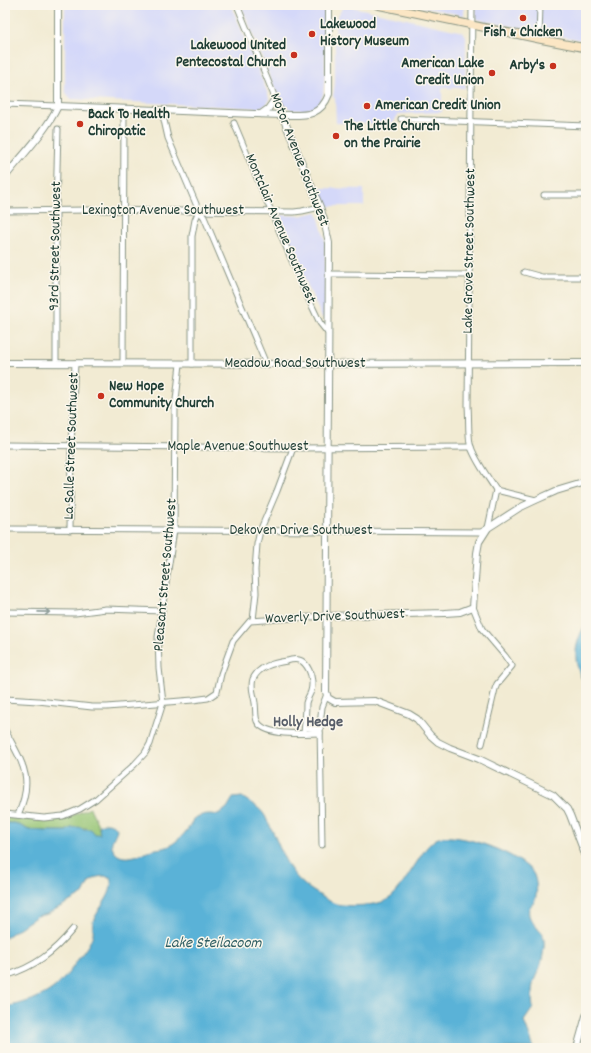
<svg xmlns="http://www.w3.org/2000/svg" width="591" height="1053" font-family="Dekko,sans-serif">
<rect width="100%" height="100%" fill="#fbf7ec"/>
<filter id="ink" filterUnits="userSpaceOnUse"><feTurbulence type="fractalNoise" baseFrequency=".025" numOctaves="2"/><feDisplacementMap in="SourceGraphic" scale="8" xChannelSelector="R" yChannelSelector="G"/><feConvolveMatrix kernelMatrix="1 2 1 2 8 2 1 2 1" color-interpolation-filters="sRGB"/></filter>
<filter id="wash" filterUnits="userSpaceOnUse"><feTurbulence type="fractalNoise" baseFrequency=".012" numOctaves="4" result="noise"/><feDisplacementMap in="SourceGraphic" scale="16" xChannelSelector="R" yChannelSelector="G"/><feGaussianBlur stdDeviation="0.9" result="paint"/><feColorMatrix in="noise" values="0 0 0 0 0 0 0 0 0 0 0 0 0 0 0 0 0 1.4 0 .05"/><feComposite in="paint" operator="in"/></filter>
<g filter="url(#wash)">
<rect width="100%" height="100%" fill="#f2ebd3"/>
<g fill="#d4d8f9">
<polygon points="65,5 231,5 268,94 269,99 267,104 258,108 70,99 65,91"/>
<polygon points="241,5 325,5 325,71 323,95 319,103 313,108 303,110 292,110 283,104 281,104"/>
<polygon points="344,5 463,32 466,36 465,88 442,88 442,112 398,114 392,124 336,123 335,98 333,97 335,82 335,21"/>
<polygon points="415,5 465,5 464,12 464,15 461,15"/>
<polygon points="476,5 586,5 586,41 476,19"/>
<polygon points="316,188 364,189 364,206 324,206"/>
<polygon points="317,212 325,240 325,314 324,317 322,318 279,220 282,215 300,216"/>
</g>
<polygon fill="#95c473" stroke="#5a8054" points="90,808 99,827 100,834 95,835 87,828 71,828 66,831 62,831 29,830 15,823 5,823 5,817 44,821 64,819"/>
<g fill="#5ab2d7" stroke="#3c7886">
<path d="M 586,624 L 586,686 C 573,665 572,646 586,624 Z"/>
<path d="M 242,797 C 250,803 260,807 265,816 C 268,821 270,827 273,832 C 285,860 290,878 318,894 C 323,897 330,902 336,904 C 349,907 375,906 387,900 C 398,894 410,872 417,862 C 422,854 428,844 436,839 C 455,829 526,856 534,875 C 537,883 538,894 534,902 C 533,904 529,907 529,909 C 526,922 543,929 544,940 C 545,946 542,962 540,967 C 539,972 535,976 534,981 C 531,990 532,999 533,1008 L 524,1021 L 534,1048 L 5,1048 L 5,1007 C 41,1000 59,990 79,958 C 84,951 91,943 93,934 C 94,930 92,926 93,922 C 98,907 116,893 110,877 L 104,876 L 97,877 L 89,882 L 83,894 L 76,898 L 47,914 L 37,916 L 5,938 L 5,823 L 15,823 L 29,830 L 46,831 L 66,831 L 71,828 L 79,827 L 83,829 L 91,829 L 95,834 L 100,834 L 99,829 L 100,825 C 106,821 113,823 117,829 C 116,835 110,841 112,847 C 119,867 144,852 156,849 C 162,848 167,848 171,845 C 180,839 190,829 193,819 C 202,814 208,813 218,815 L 227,808 L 233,798 Z"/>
</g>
</g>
<g filter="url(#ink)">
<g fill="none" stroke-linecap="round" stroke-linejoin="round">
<defs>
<g id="minor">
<polyline points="237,5 282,115"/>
<polyline points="539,39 540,5"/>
<polyline points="5,104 58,106"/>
<polyline points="162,111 168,138 199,211 204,217 266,364"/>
<polyline points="401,119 586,126"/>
<polyline points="234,123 303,287 320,323 328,333"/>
<polyline points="544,195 586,195"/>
<polyline points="5,211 90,210 294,212 302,211 320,207"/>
<polyline points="524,272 542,277 586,277"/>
<polyline points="329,274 470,275"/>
<polyline points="56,363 56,210 58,129"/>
<polyline points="123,363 124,109"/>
<polyline points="192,364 192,236 195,220 199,211"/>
<polyline points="5,445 293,448 471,447"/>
<polyline points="496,490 536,500"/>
<path d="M 5,529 L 481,532 L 488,528 L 496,490 C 488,477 474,459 470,444 C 468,432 469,418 468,406 L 472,5"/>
<polyline points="70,530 71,446 75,363"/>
<polyline points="473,607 482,629 505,656 512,666 497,684 495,689 482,744"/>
<polyline points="5,612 75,613 106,609 162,611"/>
<polyline points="253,620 256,593 255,570 257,544 260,531 277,491 293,448"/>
<polyline points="5,699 38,701 92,707 107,707 193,700 208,698 217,692 221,674 233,641 250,621 326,616"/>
<polyline points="305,728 320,729"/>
<path d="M 5,730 C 22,763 35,777 18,815"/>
<path d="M 304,733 C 305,723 306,713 306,703 C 307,698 310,695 311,691 C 313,685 312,676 309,670 C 307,666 304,661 299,660 C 295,659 290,660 287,661 C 274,663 259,666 253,679 C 250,687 254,695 255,703 C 256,708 255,716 257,721 C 264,737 305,733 320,733"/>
<polyline points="5,814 44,818 63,816 80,809 96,799 134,765 145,753 150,744 163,703 159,668 158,637 174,530 175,409 180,364"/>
<polyline points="322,845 320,725 322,707 327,694"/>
<path d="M 5,976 C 35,967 54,952 73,929"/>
</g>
<g id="tertiary">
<path d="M 58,106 L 282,115 C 304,115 320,118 329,94 L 329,5"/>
<polyline points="261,114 268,109 275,99"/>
<polyline points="282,115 320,207 324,220 329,243 326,692 328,698 335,702 375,701 409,714 417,719 430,735 438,742 450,748 479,759 553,795 567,809 570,815 586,857"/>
<path d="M 5,177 C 23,154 45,133 58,106 L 58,5"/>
<polyline points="5,363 302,364 586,363"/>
<polyline points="326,616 445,613 460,612 473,607 477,553 479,542 488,528 519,508 536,500 556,491 586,482"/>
<polyline points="577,1048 586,1016"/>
</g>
<polyline id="secondary" points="377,5 539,39 586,48"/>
</defs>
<use href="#minor" stroke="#889484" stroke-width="7"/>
<use href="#tertiary" stroke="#889484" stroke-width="8"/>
<use href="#secondary" stroke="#889484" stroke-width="9"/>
<use href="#minor" stroke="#fff" stroke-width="5"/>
<use href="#tertiary" stroke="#fff" stroke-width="6"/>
<use href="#secondary" stroke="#fbe6c4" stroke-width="7"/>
</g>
<defs><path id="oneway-shaft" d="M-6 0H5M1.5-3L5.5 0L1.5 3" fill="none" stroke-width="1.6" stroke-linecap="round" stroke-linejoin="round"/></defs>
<use stroke="#8f9e9a" href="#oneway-shaft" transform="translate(44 612) rotate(1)"/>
</g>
<g fill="#c8321e" stroke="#fbf7ec" stroke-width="1.5">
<circle cx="523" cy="18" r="4"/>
<circle cx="312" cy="34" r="4"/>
<circle cx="294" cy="55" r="4"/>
<circle cx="553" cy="66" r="4"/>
<circle cx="492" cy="73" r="4"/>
<circle cx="367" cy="106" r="4"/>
<circle cx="80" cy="124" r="4"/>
<circle cx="336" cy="136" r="4"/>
<circle cx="101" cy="396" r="4"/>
</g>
<g text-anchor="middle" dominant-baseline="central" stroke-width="3" stroke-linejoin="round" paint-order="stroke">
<g font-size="15" font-weight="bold" fill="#1f3d34" stroke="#fbf7ec" text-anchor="start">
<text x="320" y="25">Lakewood<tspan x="320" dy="17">History Museum</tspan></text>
<text x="523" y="33" text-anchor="middle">Fish &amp; Chicken</text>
<text x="286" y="46" text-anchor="end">Lakewood United<tspan x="286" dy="17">Pentecostal Church</tspan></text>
<text x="484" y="64" text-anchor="end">American Lake<tspan x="484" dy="17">Credit Union</tspan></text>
<text x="545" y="66" text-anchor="end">Arby's</text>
<text x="375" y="106">American Credit Union</text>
<text x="88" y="115">Back To Health<tspan x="88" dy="17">Chiropatic</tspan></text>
<text x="344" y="127">The Little Church<tspan x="344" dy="17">on the Prairie</tspan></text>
<text x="109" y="387">New Hope<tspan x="109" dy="17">Community Church</tspan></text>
</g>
<g font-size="15" fill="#1f3d34" stroke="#fbf7ec">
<text transform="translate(299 160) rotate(69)">Motor Avenue Southwest</text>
<text x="163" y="211">Lexington Avenue Southwest</text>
<text transform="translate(280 229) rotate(67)">Montclair Avenue Southwest</text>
<text transform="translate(56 246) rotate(-89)">93rd Street Southwest</text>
<text transform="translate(470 251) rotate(-89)">Lake Grove Street Southwest</text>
<text x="295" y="364">Meadow Road Southwest</text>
<text transform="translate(72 446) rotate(-88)">La Salle Street Southwest</text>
<text x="238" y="447">Maple Avenue Southwest</text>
<text x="301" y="531">Dekoven Drive Southwest</text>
<text transform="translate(166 575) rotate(-85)">Pleasant Street Southwest</text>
<text transform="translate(335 617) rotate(-2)">Waverly Drive Southwest</text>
</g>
<g font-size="16" font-weight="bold" fill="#585e69" stroke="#fbf7ec">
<text x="308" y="722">Holly Hedge</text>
</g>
<g font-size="16" font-style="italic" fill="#316065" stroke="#fbf7ec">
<text x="213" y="943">Lake Steilacoom</text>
</g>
</g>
<rect width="591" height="1053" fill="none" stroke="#fbf7ec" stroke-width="20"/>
</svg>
